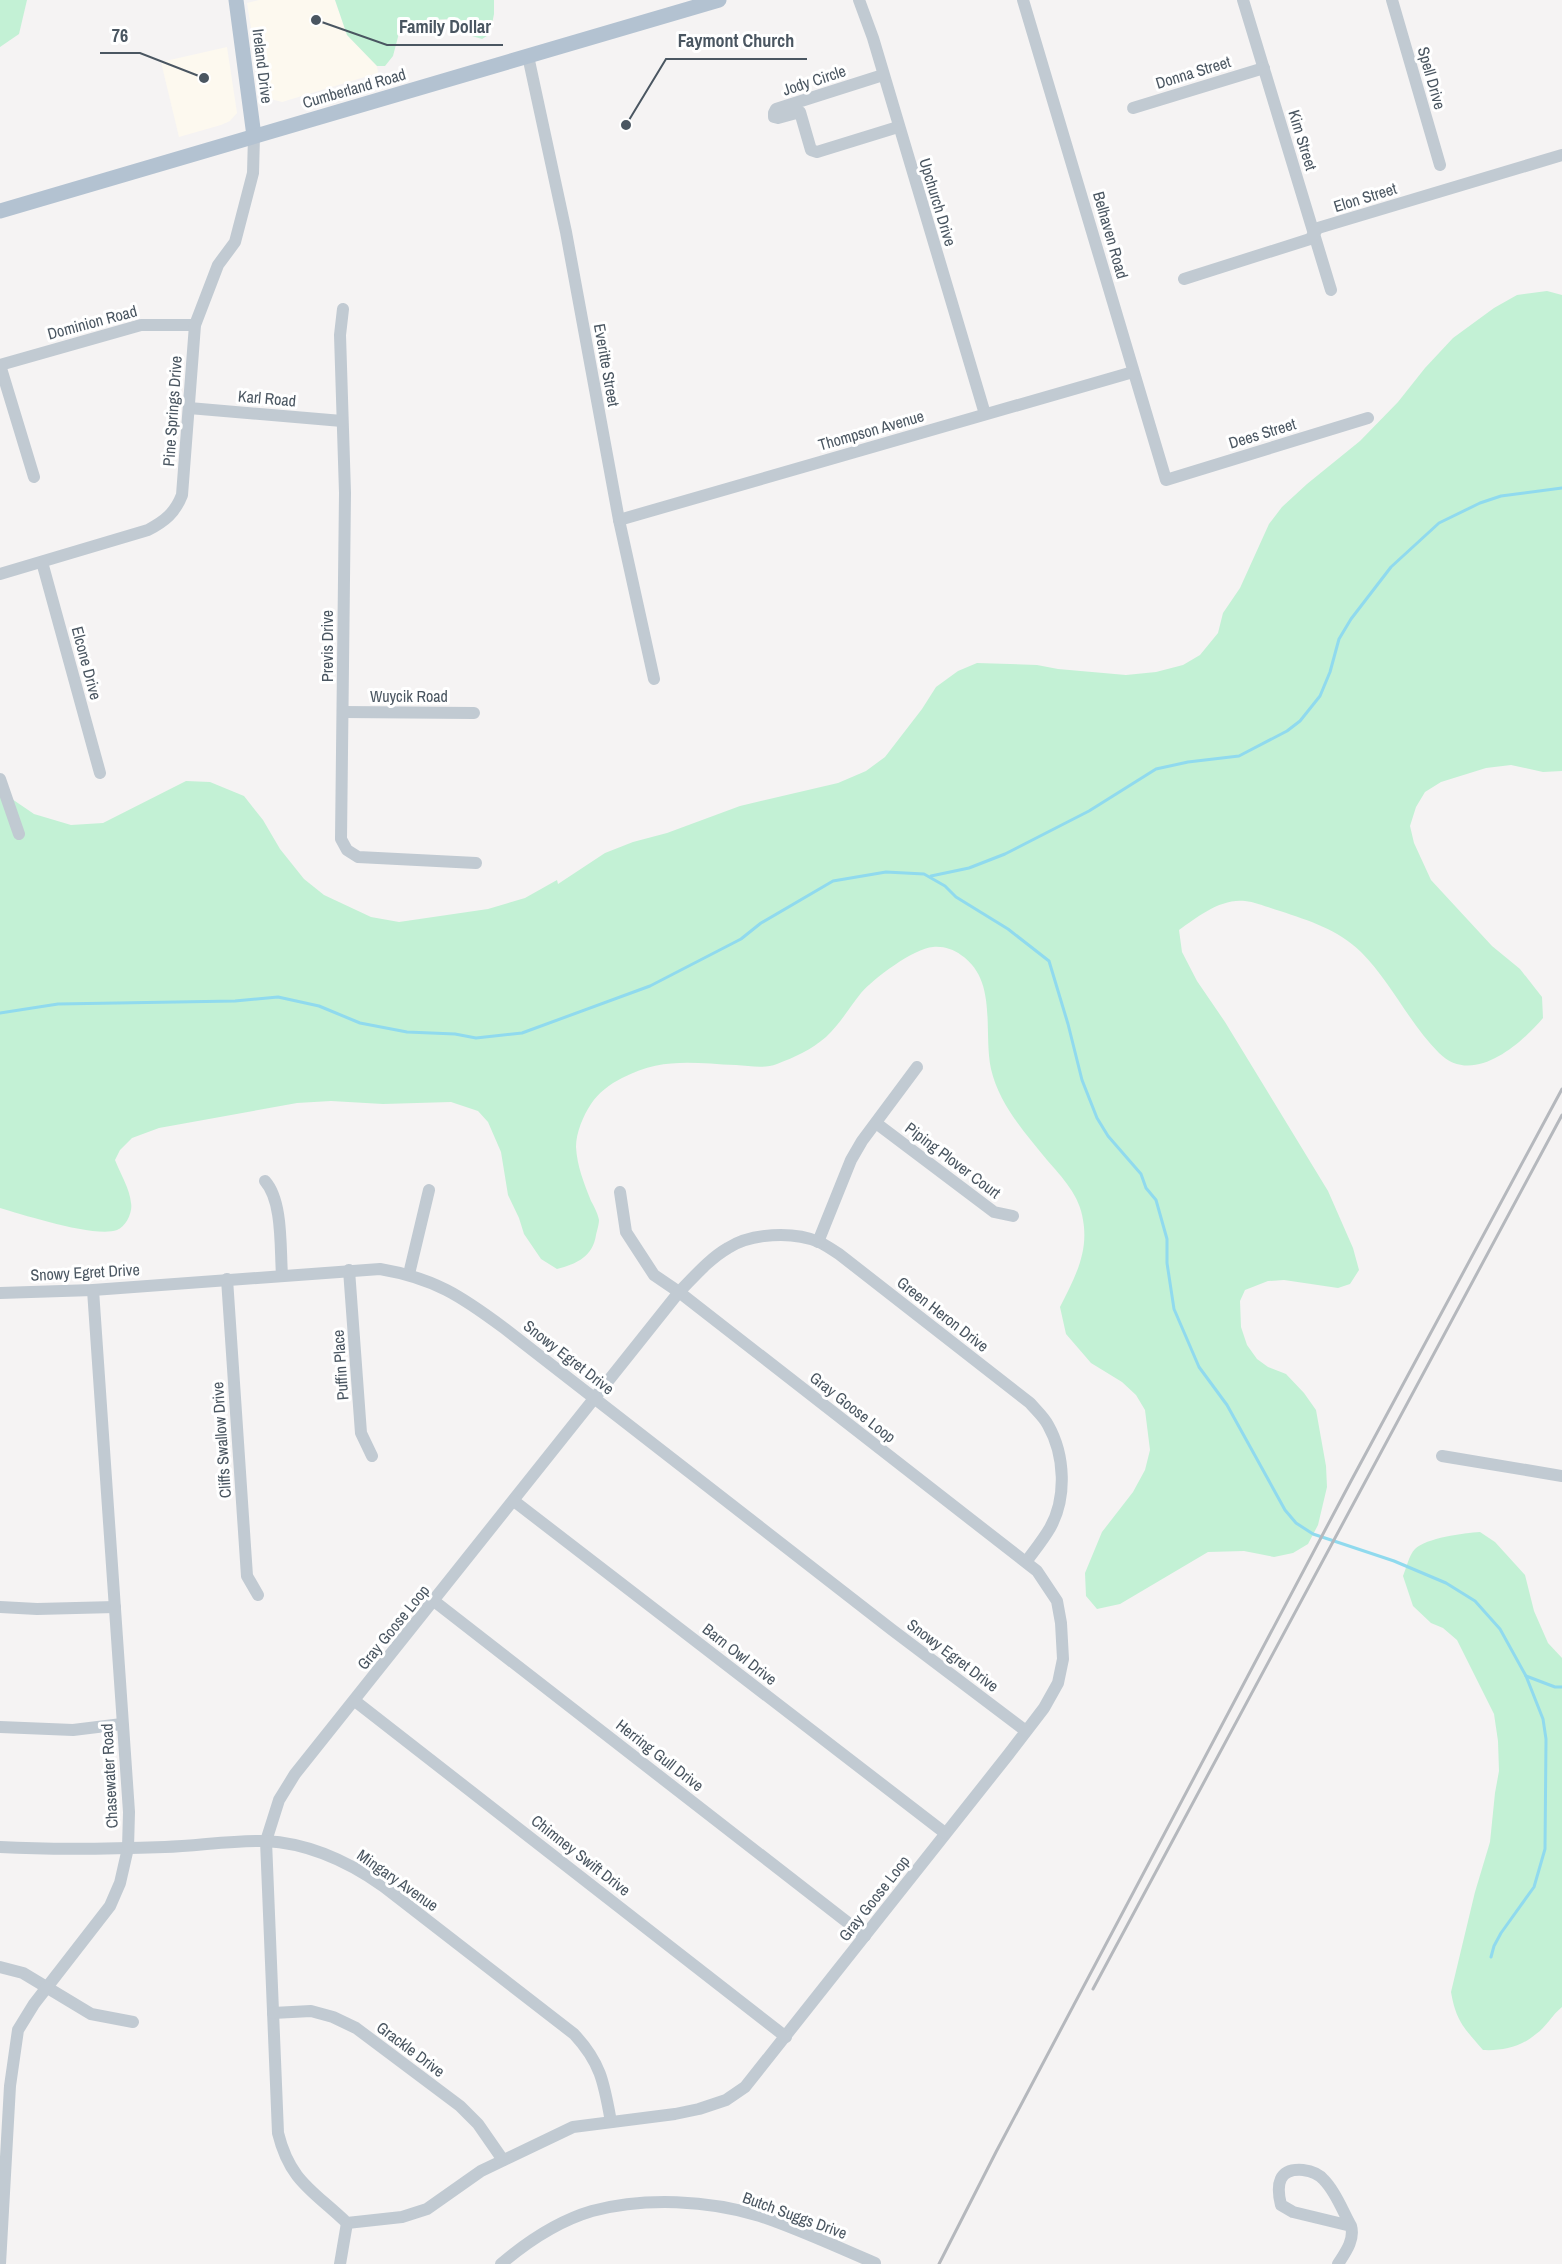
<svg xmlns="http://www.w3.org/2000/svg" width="1562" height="2264" font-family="'Archivo Narrow',sans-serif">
<rect width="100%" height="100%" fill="#f5f3f3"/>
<g fill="#fdf9ef">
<polygon points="259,0 335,0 347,35 377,66 378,73 282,102 267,98 261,91 247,3"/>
<polygon points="227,47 237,113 230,121 221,125 179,137 161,62"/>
</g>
<g fill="#c3f1d5">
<polygon points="0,0 27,0 19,34 0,47"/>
<path d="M 335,0 L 494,0 L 494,14 L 490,34 L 482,39 L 472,36 L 457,20 C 435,17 419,23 399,33 L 393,56 L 385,66 L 377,66 L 347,35 Z"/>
<path d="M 1547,291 L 1562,295 L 1562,771 L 1543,772 L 1511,765 L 1486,768 L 1441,782 L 1425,792 L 1416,807 L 1410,826 L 1414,843 L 1431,880 L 1492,946 L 1520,969 L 1542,997 L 1543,1018 C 1521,1044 1473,1087 1439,1053 C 1409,1023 1391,982 1361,952 C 1337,929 1310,921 1280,911 C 1269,908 1256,902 1245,901 C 1221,898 1197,917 1179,930 L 1182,952 L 1197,981 L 1225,1022 L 1328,1191 L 1353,1248 L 1359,1270 L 1350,1284 L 1338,1288 L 1284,1280 L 1268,1281 L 1245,1290 L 1240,1301 L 1241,1327 L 1247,1345 L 1257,1359 L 1268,1367 L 1286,1374 L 1304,1393 L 1316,1410 L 1326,1466 L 1327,1487 L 1318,1525 L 1308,1544 L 1293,1553 L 1274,1557 L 1244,1551 L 1208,1552 L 1120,1604 L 1097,1609 L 1086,1596 L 1085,1573 L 1102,1532 L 1133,1492 L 1145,1470 L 1150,1450 L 1145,1410 L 1136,1395 L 1122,1382 L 1091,1363 L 1066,1334 L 1060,1307 C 1074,1279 1089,1253 1083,1220 C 1080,1196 1062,1177 1047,1160 C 1025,1133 999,1104 991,1069 C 983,1031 998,980 961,955 C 953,949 943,946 933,947 C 914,948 873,979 861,993 C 849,1008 840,1024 826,1037 C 811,1050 795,1057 777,1064 C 764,1069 750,1066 736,1065 C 693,1063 662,1057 622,1078 C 610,1084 598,1093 591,1104 C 583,1116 576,1133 576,1147 C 577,1166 584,1183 591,1201 C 594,1206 598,1214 599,1220 C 599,1224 597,1231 596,1235 C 593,1256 577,1264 557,1269 L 541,1259 L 524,1234 L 519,1218 L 508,1195 L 501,1152 L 488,1122 L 478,1111 L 451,1102 L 383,1104 L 331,1101 L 297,1103 L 159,1128 L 132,1138 L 120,1150 L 115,1160 C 120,1173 130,1189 131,1203 C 133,1212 126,1227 117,1230 C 95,1238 24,1215 0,1208 L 0,795 L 12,799 L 34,814 L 71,825 L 103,823 L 186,781 L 210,782 L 244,796 L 263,820 L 280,849 L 304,879 L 324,895 L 371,917 L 399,922 L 488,909 L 525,898 L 557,880 L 558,884 L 605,853 L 633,842 L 667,833 L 740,806 L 838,783 L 866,771 L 885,757 L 922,709 L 936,687 L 958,671 L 977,663 L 1037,665 L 1058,669 L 1126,675 L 1156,672 L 1183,665 L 1200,655 L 1218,633 L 1223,613 L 1240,588 L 1269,524 L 1282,507 L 1307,484 L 1360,441 L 1398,402 L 1425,368 L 1453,338 L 1494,308 L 1517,295 Z"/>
<path d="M 1480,1532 L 1495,1542 L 1525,1575 L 1534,1611 L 1548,1643 L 1562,1658 L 1562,2007 C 1552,2015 1546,2027 1536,2034 C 1521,2047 1502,2051 1483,2050 C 1464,2028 1456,2021 1451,1992 L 1475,1892 L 1490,1842 L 1495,1793 L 1499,1771 L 1498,1741 L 1494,1714 L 1457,1640 L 1443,1628 L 1431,1623 L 1413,1606 L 1403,1576 C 1406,1569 1409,1555 1415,1549 C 1426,1538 1464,1533 1480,1532 Z"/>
</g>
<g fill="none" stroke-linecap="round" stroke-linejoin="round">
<g stroke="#90daee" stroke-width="3">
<polyline points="931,876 969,868 1005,854 1089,811 1156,769 1188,762 1239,756 1287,731 1300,721 1320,696 1330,672 1339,639 1351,619 1391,567 1439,523 1480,503 1501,496 1562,488"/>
<polyline points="0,1013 58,1004 235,1001 278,997 319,1006 360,1023 407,1032 455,1034 476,1038 522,1033 650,986 741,939 761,923 833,881 886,872 924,874 945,886 956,897 1008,929 1049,961 1068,1024 1082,1080 1097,1118 1108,1136 1141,1174 1146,1188 1156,1200 1167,1239 1167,1263 1174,1309 1199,1367 1227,1405 1285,1510 1296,1523 1313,1534 1394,1561 1446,1583 1475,1601 1500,1629 1526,1676 1543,1719 1546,1739 1545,1849 1534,1887 1501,1933 1494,1946 1491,1957"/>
<polyline points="1526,1676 1555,1687 1562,1687"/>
</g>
<g stroke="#c1cad2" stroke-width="12">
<polyline points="859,0 873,38 985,414"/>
<polyline points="1023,0 1166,480 1368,418"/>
<polyline points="1243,0 1331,290"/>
<polyline points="1392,0 1440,165"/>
<polyline points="528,56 566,232 619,520 654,679"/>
<polyline points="883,75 776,109 774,113 774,117 778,118 800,112 811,150 817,152 898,127"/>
<polyline points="1133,108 1264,68"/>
<polyline points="1184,279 1310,239 1318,228 1562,155"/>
<polyline points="343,309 340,335 345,493 341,839 347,850 358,857 476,863"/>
<polyline points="0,365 141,325 195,325"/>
<polyline points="0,365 34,477"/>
<polyline points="189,408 342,421"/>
<polyline points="619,520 1133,372"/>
<polyline points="42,562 100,773"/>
<path d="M 0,574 L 148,530 C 165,521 175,513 182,495 L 195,325 L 218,265 L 235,242 L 253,173 L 254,136"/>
<polyline points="343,712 474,713"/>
<polyline points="0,779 19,834"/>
<polyline points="876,1123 994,1212 1013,1216"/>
<path d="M 265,1181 C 283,1201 280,1248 282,1275"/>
<path d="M 620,1192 L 626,1232 L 654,1275 L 679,1292 C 694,1277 709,1259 728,1248 C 751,1233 793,1231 819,1242 C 826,1245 832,1250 839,1254 L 1030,1403 C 1036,1410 1044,1417 1048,1425 C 1065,1455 1067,1498 1050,1528 C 1043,1540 1034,1551 1026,1562"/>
<polyline points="818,1242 851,1160 862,1141 917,1067"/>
<polyline points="349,1270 361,1433 372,1456"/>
<polyline points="409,1274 429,1190"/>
<polyline points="227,1279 247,1576 258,1595"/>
<path d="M 679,1292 L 1037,1571 L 1057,1601 L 1061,1623 L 1063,1659 L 1058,1683 L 1044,1708 L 1008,1755 L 745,2087 L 726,2100 L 699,2109 L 675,2114 L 573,2127 L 481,2171 L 427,2209 L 402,2217 L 347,2223 C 314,2191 290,2182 278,2133 L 266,1841 L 279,1800 L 295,1774 Z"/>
<path d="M 0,1293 L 93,1290 L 380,1269 C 434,1278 461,1296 504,1328 L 891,1629 L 1026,1731"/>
<polyline points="1442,1456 1562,1476"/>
<polyline points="514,1501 945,1833"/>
<polyline points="434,1601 865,1936"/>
<polyline points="0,1607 37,1609 115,1607"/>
<polyline points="355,1701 786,2037"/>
<polyline points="0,1727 73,1730 122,1724"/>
<path d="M 0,1847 C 54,1850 110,1849 165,1847 C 198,1846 232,1840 265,1841 C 309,1843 349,1862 383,1886 L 574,2034 C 601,2063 604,2083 611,2122"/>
<polyline points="0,1967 23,1973 91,2014 133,2022"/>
<polyline points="273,2013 311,2011 333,2017 356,2028 460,2106 478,2124 503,2160"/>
<polyline points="0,2264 10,2086 18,2030 34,2004 110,1906 120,1883 128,1848 129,1812 93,1290"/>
<polyline points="340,2264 347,2223"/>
<path d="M 501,2264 C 528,2241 558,2221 592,2211 C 645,2197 708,2200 760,2216 C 799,2229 837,2247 875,2263"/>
<path d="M 1338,2264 C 1345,2253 1355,2240 1351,2226 C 1343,2212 1336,2192 1324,2180 C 1319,2174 1311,2171 1303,2170 C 1278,2168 1276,2185 1281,2205 L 1293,2212 L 1351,2226"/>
</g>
<g stroke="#b3c2d1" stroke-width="15">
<polyline points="236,0 254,136"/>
<polyline points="0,211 719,0"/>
</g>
<g stroke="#b5b8bd" stroke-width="3">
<polyline points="1093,1989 1562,1115"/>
<polyline points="939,2264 996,2152 1351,1481 1562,1089"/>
</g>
</g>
<g text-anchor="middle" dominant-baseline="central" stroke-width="6" stroke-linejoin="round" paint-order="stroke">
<g font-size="16" fill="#4a5661" stroke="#fff">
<text transform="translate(263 66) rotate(83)">Ireland Drive</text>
<text transform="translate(1193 72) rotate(-17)">Donna Street</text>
<text transform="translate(1432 78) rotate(74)">Spell Drive</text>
<text transform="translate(814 80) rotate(-18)">Jody Circle</text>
<text transform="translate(354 88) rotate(-16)">Cumberland Road</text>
<text transform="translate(1303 140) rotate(73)">Kim Street</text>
<text transform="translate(1365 197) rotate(-17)">Elon Street</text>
<text transform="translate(938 202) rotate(73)">Upchurch Drive</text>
<text transform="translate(1111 235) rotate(74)">Belhaven Road</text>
<text transform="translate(92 322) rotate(-15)">Dominion Road</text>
<text transform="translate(607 365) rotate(80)">Everitte Street</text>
<text transform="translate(267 398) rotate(5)">Karl Road</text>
<text transform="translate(172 411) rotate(-86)">Pine Springs Drive</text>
<text transform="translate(871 430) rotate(-16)">Thompson Avenue</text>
<text transform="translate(1262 433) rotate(-17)">Dees Street</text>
<text transform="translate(327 646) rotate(-90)">Previs Drive</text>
<text transform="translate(87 663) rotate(75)">Elcone Drive</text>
<text x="409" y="696">Wuycik Road</text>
<text transform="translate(953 1160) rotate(37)">Piping Plover Court</text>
<text transform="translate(85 1272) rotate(-3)">Snowy Egret Drive</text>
<text transform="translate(943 1314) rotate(38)">Green Heron Drive</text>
<text transform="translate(569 1357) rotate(38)">Snowy Egret Drive</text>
<text transform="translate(340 1365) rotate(-94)">Puffin Place</text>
<text transform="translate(853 1407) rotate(38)">Gray Goose Loop</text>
<text transform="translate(221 1440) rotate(-94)">Cliffs Swallow Drive</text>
<text transform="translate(393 1627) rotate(-51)">Gray Goose Loop</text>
<text transform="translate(740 1654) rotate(38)">Barn Owl Drive</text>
<text transform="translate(953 1655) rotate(37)">Snowy Egret Drive</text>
<text transform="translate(660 1755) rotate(38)">Herring Gull Drive</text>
<text transform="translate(109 1776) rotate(-93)">Chasewater Road</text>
<text transform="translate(581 1855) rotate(38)">Chimney Swift Drive</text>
<text transform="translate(398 1880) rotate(35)">Mingary Avenue</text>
<text transform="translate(874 1898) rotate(-52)">Gray Goose Loop</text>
<text transform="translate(411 2049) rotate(37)">Grackle Drive</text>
<text transform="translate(795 2215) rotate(20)">Butch Suggs Drive</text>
</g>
</g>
<path fill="none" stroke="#4a5661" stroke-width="2" d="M316 20L387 45H503M204 78L140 53H100M626 125L666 59H807"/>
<g fill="#4a5661" stroke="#fff" stroke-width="2">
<circle cx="316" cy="20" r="6"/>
<circle cx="204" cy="78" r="6"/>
<circle cx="626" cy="125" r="6"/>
</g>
<g font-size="18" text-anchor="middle" font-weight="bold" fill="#4a5661" stroke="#fff" stroke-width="6" stroke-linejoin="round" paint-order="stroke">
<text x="445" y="33">Family Dollar</text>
<text x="120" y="42">76</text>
<text x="736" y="47">Faymont Church</text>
</g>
</svg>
